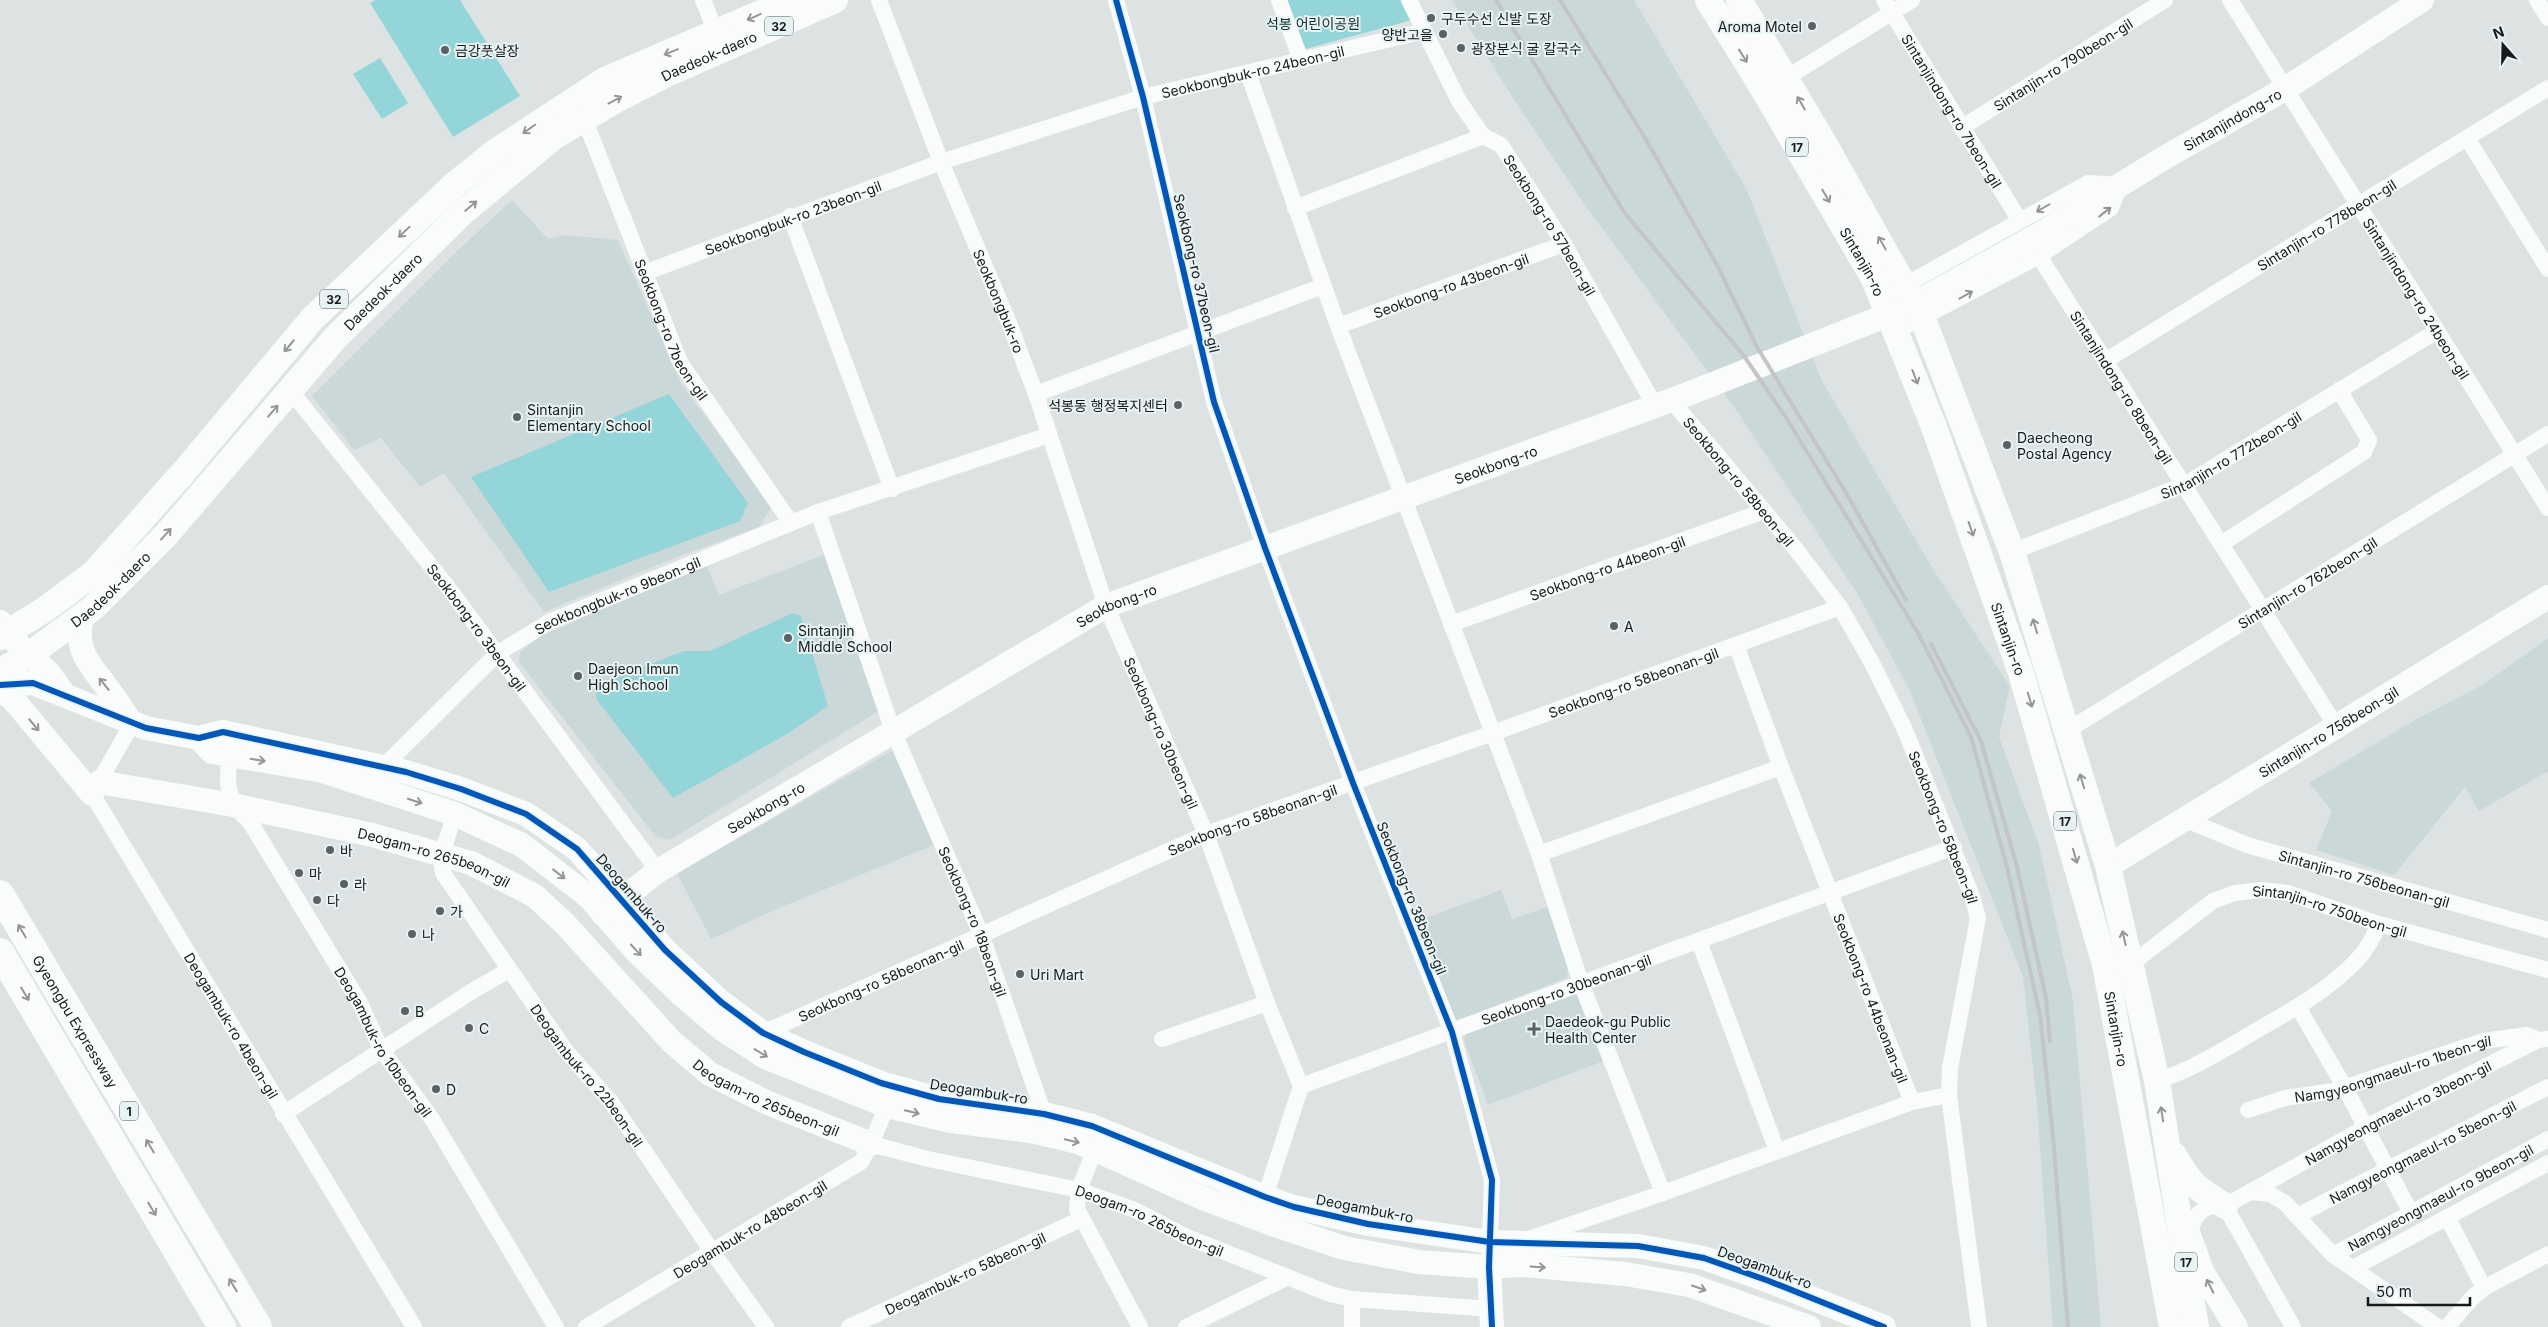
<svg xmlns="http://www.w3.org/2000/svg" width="2548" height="1327" font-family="Inter,'Noto Sans KR',sans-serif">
<rect width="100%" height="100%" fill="#dde3e3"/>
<g fill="#cbd8d9">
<polygon points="1452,0 1634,0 1746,188 1822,381 1936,574 2010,686 1999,737 2039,845 2073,1000 2101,1327 2053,1327 2037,1105 2023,977 1910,691 1857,593 1739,414 1585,205 1518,106"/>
<polygon points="512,200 548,239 565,235 618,240 682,385 772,506 759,527 677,557 544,612 444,473 420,487 381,438 354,450 312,396 457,251"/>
<polygon points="828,553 887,706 670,840 656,837 519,662 520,652 541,636 706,564 719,595"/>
<polygon points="2548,638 2548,771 2479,811 2465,787 2394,875 2316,850 2332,811 2309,783 2415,720 2484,684"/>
<polygon points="902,745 942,842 781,907 711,939 677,873"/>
<polygon points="1501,890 1512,919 1547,907 1569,969 1566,978 1457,1021 1453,1019 1418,927 1423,919"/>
<polygon points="1573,994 1580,996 1604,1061 1488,1105 1464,1040 1466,1033"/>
</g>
<g fill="#93d5d9">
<polygon points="376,0 460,0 520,96 453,137 370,3"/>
<polygon points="1279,0 1402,0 1412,20 1298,51"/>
<polygon points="380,58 408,103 382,119 353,74"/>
<polygon points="669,394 748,503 740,521 549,592 471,477"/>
<polygon points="793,613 801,616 828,706 787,734 673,798 597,700 595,686 684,651 710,651"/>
</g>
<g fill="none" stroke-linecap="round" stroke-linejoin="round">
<g stroke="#fafbfb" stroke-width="16">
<polyline points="703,0 719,40"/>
<path id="s1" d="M 879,0 L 941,162 L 1009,323 L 1036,394 L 1106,606 L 1206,834 L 1267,1003 L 1301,1086 L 1265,1197"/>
<polyline points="1116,0 1143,97 1214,402 1265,548 1353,783 1452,1032 1492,1180 1489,1267"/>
<polyline points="1279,0 1301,60"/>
<path id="s2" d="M 1409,0 L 1459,101 L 1483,136 L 1501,145 L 1564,244 L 1655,406"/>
<path id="s3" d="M 1884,0 L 2020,221"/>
<path id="s4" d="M 2230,0 L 2548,508"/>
<polyline points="2537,0 2548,18"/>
<polyline points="1248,73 1338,326 1539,854 1581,983 1663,1193"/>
<polyline points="1786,78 1912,0"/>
<path id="s5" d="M 584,118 L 680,362 L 791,523"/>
<path id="s6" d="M 1961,128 L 2165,0"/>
<polyline points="2467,138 2548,269"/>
<polyline points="1295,208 1483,136"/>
<polyline points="790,216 892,489"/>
<path id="s7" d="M 2039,256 L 2336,726"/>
<path id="s8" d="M 644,273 L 941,162 L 1143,97 L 1425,31"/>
<path id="s9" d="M 1338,326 L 1564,244"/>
<polyline points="1897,331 2039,256 2111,208 2120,185 2088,183 1898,289"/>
<path id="s10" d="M 2105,361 L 2548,88"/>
<path id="s11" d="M 290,390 L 447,586 L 658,871"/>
<polyline points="1036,394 1323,286"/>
<path id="s12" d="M 1671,400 L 1795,548 L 1840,607 L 1872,663 L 1905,730 L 1972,896 L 1978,918 L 1950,1068 L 1949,1095 L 1979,1327"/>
<path id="s13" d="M 818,512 L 893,731 L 981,934 L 1044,1114"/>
<polyline points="2221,544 2364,452 2369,440 2339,390"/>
<path id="s14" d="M 2012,552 L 2184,485 L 2437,331"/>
<path id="s15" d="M 1451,624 L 1764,511"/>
<path id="s16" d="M 1736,645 L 1781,767 L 1912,1102"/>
<path id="s17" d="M 132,724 L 92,794 L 414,1327"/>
<path id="s18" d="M 2068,730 L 2548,434"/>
<path id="s19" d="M 229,755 L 228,784 L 233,805 L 250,822 L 360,1003 L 381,1049 L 432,1119 L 556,1327"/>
<path id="s20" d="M 383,767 L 498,653 L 549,622 L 818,512 L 1049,435"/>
<path id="s21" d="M 455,814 L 441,856 L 443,873 L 566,1051 L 611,1102 L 711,1250 L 766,1327"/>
<path id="s22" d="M 2184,819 L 2247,845 L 2548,930"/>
<polyline points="1539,854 1781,767"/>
<polyline points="1699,941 1777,1151"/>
<path id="s23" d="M 2130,965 L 2213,901 L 2235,893 L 2262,890 L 2288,893 L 2379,924 L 2548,970"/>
<polyline points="2298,1007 2344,1086 2411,1213"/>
<path id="s24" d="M 763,1033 L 1206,834 L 1493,733 L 1840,607"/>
<polyline points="1162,1039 1267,1003"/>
<path d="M 2157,1081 C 2191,1070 2222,1051 2252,1033 C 2289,1012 2328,991 2358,959 C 2367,949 2374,936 2379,924"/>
<path id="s25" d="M 1301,1086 L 1954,847"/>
<path id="s26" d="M 2248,1110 L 2285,1098 L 2334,1091 L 2483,1041 L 2527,1035 L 2538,1040"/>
<polyline points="283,1114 474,990 509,970"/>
<path id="s27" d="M 871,1144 L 928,1159 L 1079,1190 L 1135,1210 L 1187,1237 L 1330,1294 L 1352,1299 L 1492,1309"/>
<polyline points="1095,1149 1079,1190 1077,1209 1140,1327"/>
<path id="s28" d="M 2250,1192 L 2366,1127 L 2538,1040 L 2548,1039"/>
<polyline points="2225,1206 2250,1192 2270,1194 2285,1203 2333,1255 2438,1327"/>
<polyline points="2225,1206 2293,1327"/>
<path id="s29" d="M 2297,1216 L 2548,1087"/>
<polyline points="2447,1217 2484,1288"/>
<polyline points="1531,1238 1663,1193 1912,1102 1949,1095"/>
<path d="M 2190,1240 C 2190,1218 2202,1203 2225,1206"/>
<path id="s30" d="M 2333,1255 L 2548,1139"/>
<polyline points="2353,1268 2548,1163"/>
<path id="s31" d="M 586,1327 L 861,1162 L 871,1144 L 887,1106"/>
<path id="s32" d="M 849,1327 L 1081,1219"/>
<polyline points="1186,1327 1286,1278"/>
<polyline points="1352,1327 1352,1299"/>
<polyline points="2447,1327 2472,1298 2484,1288 2548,1254"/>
</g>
<g stroke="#fafbfb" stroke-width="24">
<path d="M 82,617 C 74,652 89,662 108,689 C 117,700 124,712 132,724"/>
<polyline points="0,622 7,634 47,671 64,694"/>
<polyline points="0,685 33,683 146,728 199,738 223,732 406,772 461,789 526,814 577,849 665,950 721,1002 763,1033 804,1052 881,1083 939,1099 1044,1114 1092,1126 1265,1197 1294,1207 1368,1224 1490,1242 1638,1246 1704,1258 1769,1281 1884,1327"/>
<polyline points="0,690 12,698 92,794"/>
<polyline points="199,738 212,752 323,771 455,814 522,845 589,897 638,953 682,995 722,1029 765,1057 887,1106 951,1121 1031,1131 1078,1142 1205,1199 1272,1224 1344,1248 1419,1262 1489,1267 1523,1265 1625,1274 1689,1285 1809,1327"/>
<path id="s33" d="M 99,782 L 233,805 L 372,835 L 471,863 L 535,896 L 565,924 L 672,1042 L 710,1074 L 768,1103 L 871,1144"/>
<path id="s34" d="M 2108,866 L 2548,597"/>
<path id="s35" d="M 603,914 L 658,871 L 1106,606 L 1680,397 L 1908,307 L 2040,234 L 2164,158 L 2285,89 L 2422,0"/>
<polyline points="2188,1233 2203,1273 2236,1327"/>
<polyline points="1489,1267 1492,1327"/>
</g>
<g stroke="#fafbfb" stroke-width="26">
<path id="s36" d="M 1708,0 L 1756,77 L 1874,279 L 1934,427 L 2021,673 L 2105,965 L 2172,1327"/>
<polyline points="1739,0 1825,145 1923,319 2012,552 2108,866 2157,1081 2196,1327"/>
<polyline points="0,637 44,610 94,573 182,474 313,318 454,185 495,152 605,80 791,0"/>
<path id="s37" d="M 0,671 L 29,655 L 93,608 L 166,535 L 336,337 L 463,212 L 555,136 L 616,100 L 669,73 L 835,0"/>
<path d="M 2174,1155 C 2192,1186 2195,1187 2225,1206"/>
</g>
<g stroke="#fafbfb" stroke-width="28">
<path id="s38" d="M 0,894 L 258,1327"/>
<polyline points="0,952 222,1327"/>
</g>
<g stroke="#c4c5c5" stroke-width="4">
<polyline points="1496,0 1624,212 1744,356 1785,416 1918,633 1971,737 2007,867 2040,1015 2053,1136 2068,1327"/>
<polyline points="1560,0 1644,136 1718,267 1757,347 1845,491 1906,600"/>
<polyline points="1931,644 1981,741 2016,863 2046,998 2050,1041"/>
</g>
<defs>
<g id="cycleway">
<polyline points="1116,0 1143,97 1214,402 1265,548 1353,783 1452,1032 1492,1180 1489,1267 1492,1327"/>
<polyline points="0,685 33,683 146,728 199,738 223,732 406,772 461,789 526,814 577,849 665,950 721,1002 763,1033 804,1052 881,1083 939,1099 1044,1114 1092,1126 1265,1197 1294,1207 1368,1224 1490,1242 1638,1246 1704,1258 1769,1281 1884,1327"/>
</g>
</defs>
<use href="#cycleway" stroke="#e7f2f3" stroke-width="9"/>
<use href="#cycleway" stroke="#0057b8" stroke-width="6"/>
</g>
<defs><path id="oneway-shaft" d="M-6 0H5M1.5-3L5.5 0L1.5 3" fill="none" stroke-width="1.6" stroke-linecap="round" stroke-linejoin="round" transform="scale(1.25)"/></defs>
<g stroke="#949696">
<use href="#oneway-shaft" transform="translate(754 17) rotate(156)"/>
<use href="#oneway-shaft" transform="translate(671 52) rotate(158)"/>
<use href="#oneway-shaft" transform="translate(1743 56) rotate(58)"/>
<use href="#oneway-shaft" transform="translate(615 100) rotate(-28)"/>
<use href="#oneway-shaft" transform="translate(1801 103) rotate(-120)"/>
<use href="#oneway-shaft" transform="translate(529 129) rotate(145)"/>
<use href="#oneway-shaft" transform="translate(1826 196) rotate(60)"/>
<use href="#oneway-shaft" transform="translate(471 206) rotate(-40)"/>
<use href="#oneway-shaft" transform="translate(2043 208) rotate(150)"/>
<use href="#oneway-shaft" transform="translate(2105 212) rotate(-38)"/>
<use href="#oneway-shaft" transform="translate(404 232) rotate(137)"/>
<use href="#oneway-shaft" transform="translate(1882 243) rotate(-120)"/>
<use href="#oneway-shaft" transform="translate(1966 295) rotate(-29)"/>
<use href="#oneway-shaft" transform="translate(289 346) rotate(130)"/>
<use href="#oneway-shaft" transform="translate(1915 377) rotate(69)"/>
<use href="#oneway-shaft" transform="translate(273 411) rotate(-49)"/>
<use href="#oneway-shaft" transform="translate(1971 529) rotate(71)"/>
<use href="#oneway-shaft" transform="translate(166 534) rotate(-48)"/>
<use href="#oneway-shaft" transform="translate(2035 626) rotate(-107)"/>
<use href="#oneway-shaft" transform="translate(104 684) rotate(-129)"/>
<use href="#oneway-shaft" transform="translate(2030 700) rotate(73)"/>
<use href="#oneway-shaft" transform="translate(34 725) rotate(50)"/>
<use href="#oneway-shaft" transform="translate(258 760) rotate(9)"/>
<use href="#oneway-shaft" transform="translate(2082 781) rotate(-107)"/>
<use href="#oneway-shaft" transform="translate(415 801) rotate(18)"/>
<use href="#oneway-shaft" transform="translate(2075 856) rotate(74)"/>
<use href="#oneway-shaft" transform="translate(559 874) rotate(38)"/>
<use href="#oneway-shaft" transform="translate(22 931) rotate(-121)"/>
<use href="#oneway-shaft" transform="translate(2124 938) rotate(-103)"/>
<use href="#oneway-shaft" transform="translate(636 950) rotate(47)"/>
<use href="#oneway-shaft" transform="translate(25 994) rotate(59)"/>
<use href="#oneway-shaft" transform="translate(761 1053) rotate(31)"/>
<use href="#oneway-shaft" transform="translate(912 1112) rotate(14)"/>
<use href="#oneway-shaft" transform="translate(2162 1114) rotate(-99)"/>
<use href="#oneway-shaft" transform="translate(1072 1141) rotate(14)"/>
<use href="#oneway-shaft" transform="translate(150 1146) rotate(-121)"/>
<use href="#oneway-shaft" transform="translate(152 1209) rotate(59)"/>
<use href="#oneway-shaft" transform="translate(1538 1267) rotate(4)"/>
<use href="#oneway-shaft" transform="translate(233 1285) rotate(-121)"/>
<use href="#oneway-shaft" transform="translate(2210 1286) rotate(-117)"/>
<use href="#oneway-shaft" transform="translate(1699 1288) rotate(19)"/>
</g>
<g fill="#5c6161" stroke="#e7f2f3" stroke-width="2">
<circle cx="1431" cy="18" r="5"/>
<circle cx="1812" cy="26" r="5"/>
<circle cx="1443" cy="34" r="5"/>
<circle cx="1461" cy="48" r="5"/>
<circle cx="445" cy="50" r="5"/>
<circle cx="1178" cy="405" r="5"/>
<circle cx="517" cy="417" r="5"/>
<circle cx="2007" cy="445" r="5"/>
<circle cx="1614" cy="626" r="5"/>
<circle cx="788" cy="638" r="5"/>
<circle cx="578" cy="676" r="5"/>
<circle cx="330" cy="850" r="5"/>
<circle cx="299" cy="873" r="5"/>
<circle cx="344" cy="884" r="5"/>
<circle cx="317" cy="900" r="5"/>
<circle cx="440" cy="911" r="5"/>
<circle cx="412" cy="934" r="5"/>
<circle cx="1020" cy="974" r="5"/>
<circle cx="405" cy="1011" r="5"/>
<circle cx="469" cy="1028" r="5"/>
<path d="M1531.5 1021.5h5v5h5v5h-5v5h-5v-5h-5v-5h5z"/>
<circle cx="436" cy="1089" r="5"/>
</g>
<g text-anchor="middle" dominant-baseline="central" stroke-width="4" stroke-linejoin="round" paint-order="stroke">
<g fill="#e7f2f3" stroke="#555c5c" stroke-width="1">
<rect x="765" y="16.5" width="28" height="19" rx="4"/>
<rect x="1786" y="137.5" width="22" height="19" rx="4"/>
<rect x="320" y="289.5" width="28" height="19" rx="4"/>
<rect x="2054" y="811.5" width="22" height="19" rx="4"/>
<rect x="120" y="1101.5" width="18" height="19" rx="4"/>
<rect x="2175" y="1252.5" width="22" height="19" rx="4"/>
</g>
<g font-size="12" font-weight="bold" fill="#171b1b">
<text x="779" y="26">32</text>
<text x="1797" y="147">17</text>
<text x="334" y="299">32</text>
<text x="2065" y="821">17</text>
<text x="129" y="1111">1</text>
<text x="2186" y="1262">17</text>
</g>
<g font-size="14" fill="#171b1b" stroke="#e7f2f3" text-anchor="start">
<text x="1441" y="18">구두수선 신발 도장</text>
<text x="1802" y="26" text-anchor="end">Aroma Motel</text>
<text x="1433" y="34" text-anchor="end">양반고을</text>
<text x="1471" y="48">광장분식 굴 칼국수</text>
<text x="455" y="50">금강풋살장</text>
<text x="1168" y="405" text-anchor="end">석봉동 행정복지센터</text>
<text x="527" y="409">Sintanjin<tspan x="527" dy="16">Elementary School</tspan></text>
<text x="2017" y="437">Daecheong<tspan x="2017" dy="16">Postal Agency</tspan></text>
<text x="1624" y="626">A</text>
<text x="798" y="630">Sintanjin<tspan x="798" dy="16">Middle School</tspan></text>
<text x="588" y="668">Daejeon Imun<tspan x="588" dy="16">High School</tspan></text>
<text x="340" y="850">바</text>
<text x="309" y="873">마</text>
<text x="354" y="884">라</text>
<text x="327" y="900">다</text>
<text x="450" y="911">가</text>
<text x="422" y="934">나</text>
<text x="1030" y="974">Uri Mart</text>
<text x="415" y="1011">B</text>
<text x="1545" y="1021">Daedeok-gu Public<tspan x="1545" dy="16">Health Center</tspan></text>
<text x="479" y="1028">C</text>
<text x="446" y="1089">D</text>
</g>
<g font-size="14" fill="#183031" stroke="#e7f2f3">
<text x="1313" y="23">석봉 어린이공원</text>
</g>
<g font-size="14" fill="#171b1b" stroke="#e7f2f3">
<text stroke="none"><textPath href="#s37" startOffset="948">Daedeok-daero</textPath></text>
<text stroke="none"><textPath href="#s6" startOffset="120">Sintanjin-ro 790beon-gil</textPath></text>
<text stroke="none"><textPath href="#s8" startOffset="642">Seokbongbuk-ro 24beon-gil</textPath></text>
<text stroke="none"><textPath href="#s3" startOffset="130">Sintanjindong-ro 7beon-gil</textPath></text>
<text stroke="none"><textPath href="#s35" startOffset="1821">Sintanjindong-ro</textPath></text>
<text stroke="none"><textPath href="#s8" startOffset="159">Seokbongbuk-ro 23beon-gil</textPath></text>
<text stroke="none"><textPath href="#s2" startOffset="269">Seokbong-ro 57beon-gil</textPath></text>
<text stroke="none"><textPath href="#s10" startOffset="260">Sintanjin-ro 778beon-gil</textPath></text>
<text stroke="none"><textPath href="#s36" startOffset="304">Sintanjin-ro</textPath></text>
<text transform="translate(1197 273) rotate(77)">Seokbong-ro 37beon-gil</text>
<text stroke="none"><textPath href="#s9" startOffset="120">Seokbong-ro 43beon-gil</textPath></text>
<text stroke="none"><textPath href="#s37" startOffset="542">Daedeok-daero</textPath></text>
<text stroke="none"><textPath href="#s4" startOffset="352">Sintanjindong-ro 24beon-gil</textPath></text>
<text stroke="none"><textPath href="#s1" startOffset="324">Seokbongbuk-ro</textPath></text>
<text stroke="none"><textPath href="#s5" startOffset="229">Seokbong-ro 7beon-gil</textPath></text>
<text stroke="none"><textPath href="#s7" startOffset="155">Sintanjindong-ro 8beon-gil</textPath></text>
<text stroke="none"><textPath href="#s14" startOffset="240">Sintanjin-ro 772beon-gil</textPath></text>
<text stroke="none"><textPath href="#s35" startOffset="1005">Seokbong-ro</textPath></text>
<text stroke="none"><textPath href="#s12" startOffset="106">Seokbong-ro 58beon-gil</textPath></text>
<text stroke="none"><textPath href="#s15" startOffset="166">Seokbong-ro 44beon-gil</textPath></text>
<text stroke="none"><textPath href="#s18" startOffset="281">Sintanjin-ro 762beon-gil</textPath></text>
<text stroke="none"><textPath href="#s37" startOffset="138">Daedeok-daero</textPath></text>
<text stroke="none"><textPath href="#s20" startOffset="295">Seokbongbuk-ro 9beon-gil</textPath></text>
<text stroke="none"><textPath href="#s35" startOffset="600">Seokbong-ro</textPath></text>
<text stroke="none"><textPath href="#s11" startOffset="302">Seokbong-ro 3beon-gil</textPath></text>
<text stroke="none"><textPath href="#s36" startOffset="709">Sintanjin-ro</textPath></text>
<text stroke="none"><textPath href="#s24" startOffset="939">Seokbong-ro 58beonan-gil</textPath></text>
<text stroke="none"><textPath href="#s34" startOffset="258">Sintanjin-ro 756beon-gil</textPath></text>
<text stroke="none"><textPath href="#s1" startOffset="786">Seokbong-ro 30beon-gil</textPath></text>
<text stroke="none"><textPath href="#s35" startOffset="195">Seokbong-ro</textPath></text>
<text stroke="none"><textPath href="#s24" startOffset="534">Seokbong-ro 58beonan-gil</textPath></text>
<text stroke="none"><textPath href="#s12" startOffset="511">Seokbong-ro 58beon-gil</textPath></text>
<text stroke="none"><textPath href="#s33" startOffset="344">Deogam-ro 265beon-gil</textPath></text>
<text stroke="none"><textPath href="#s22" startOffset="190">Sintanjin-ro 756beonan-gil</textPath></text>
<text transform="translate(632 893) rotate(49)">Deogambuk-ro</text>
<text transform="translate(1412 898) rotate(68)">Seokbong-ro 38beon-gil</text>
<text stroke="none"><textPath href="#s23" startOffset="226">Sintanjin-ro 750beon-gil</textPath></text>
<text stroke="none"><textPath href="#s13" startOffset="438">Seokbong-ro 18beon-gil</textPath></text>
<text stroke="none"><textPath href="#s24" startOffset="129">Seokbong-ro 58beonan-gil</textPath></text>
<text stroke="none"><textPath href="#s25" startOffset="282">Seokbong-ro 30beonan-gil</textPath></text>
<text stroke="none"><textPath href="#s16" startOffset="378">Seokbong-ro 44beonan-gil</textPath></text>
<text stroke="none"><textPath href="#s38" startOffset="148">Gyeongbu Expressway</textPath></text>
<text stroke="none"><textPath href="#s17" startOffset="351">Deogambuk-ro 4beon-gil</textPath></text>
<text stroke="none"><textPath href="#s36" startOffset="1114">Sintanjin-ro</textPath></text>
<text stroke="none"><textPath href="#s19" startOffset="332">Deogambuk-ro 10beon-gil</textPath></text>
<text stroke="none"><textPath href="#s26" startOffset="151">Namgyeongmaeul-ro 1beon-gil</textPath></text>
<text stroke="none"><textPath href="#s21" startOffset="310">Deogambuk-ro 22beon-gil</textPath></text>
<text transform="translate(979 1091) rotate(9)">Deogambuk-ro</text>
<text stroke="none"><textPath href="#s33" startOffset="764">Deogam-ro 265beon-gil</textPath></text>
<text stroke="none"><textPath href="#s28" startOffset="168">Namgyeongmaeul-ro 3beon-gil</textPath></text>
<text stroke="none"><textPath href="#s29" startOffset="141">Namgyeongmaeul-ro 5beon-gil</textPath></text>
<text stroke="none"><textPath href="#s30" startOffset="122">Namgyeongmaeul-ro 9beon-gil</textPath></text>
<text transform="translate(1365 1208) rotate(11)">Deogambuk-ro</text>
<text stroke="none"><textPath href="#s27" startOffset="290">Deogam-ro 265beon-gil</textPath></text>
<text stroke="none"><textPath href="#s31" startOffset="191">Deogambuk-ro 48beon-gil</textPath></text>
<text transform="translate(1765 1267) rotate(20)">Deogambuk-ro</text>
<text stroke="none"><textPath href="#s32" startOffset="128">Deogambuk-ro 58beon-gil</textPath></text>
</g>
</g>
<g transform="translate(2503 45) rotate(340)" stroke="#e7f2f3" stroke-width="4" paint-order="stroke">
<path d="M0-4L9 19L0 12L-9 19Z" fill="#171b1b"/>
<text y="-8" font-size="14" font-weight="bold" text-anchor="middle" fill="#171b1b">N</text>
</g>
<path d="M2368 1297v8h102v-8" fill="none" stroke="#171b1b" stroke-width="2.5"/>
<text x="2376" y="1297" font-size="15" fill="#171b1b" stroke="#e7f2f3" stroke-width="4" paint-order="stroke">50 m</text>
</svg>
